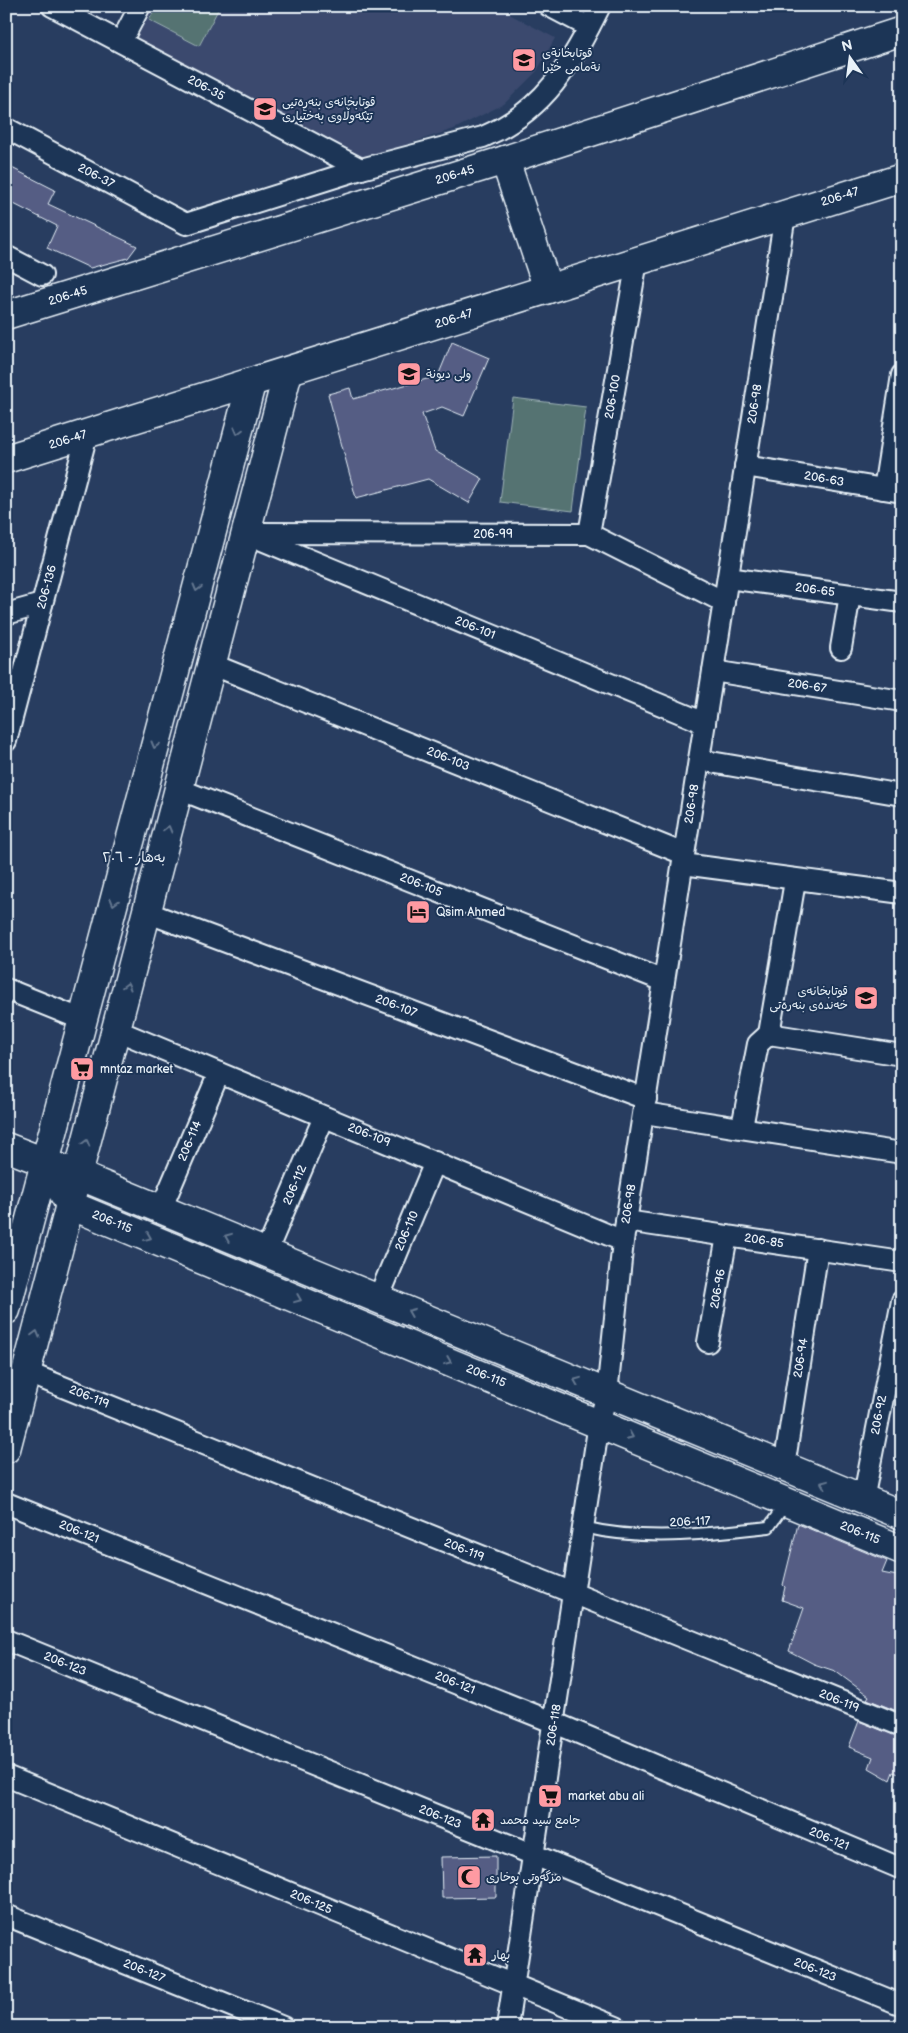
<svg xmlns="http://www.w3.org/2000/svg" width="908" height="2033" font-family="'Balsamiq Sans','Playpen Sans Arabic',sans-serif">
<rect width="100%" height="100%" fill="#283d60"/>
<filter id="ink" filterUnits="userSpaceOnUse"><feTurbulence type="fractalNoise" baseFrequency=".02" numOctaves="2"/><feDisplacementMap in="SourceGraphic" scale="10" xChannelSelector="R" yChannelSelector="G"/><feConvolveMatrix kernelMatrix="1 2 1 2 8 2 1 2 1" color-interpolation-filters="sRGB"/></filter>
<g filter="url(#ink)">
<polygon fill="#3a4a6e" points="152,6 494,6 555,38 537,71 504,104 454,129 365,158 135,37"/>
<g fill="#547372" stroke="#9eb2b5">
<polygon points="157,6 220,6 199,46 149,20"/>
<polygon points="513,398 586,407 573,511 500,502"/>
</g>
<g fill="#555d84" stroke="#e8f1f8">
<polygon points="6,165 55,190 48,204 137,246 128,258 90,268 47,248 57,226 6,200"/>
<polygon points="452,342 489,358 464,416 442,407 422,414 435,451 483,479 469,503 428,479 356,498 328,394 350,388 353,399 438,376"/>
<polygon points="798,1524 887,1561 882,1573 902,1577 902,1713 867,1699 869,1696 835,1671 814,1664 789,1651 804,1608 782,1600 785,1587 783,1585"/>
<polygon points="859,1721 902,1738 902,1775 893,1772 890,1780 869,1768 873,1757 849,1747"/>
<polygon points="496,1856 496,1897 442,1898 441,1857"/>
</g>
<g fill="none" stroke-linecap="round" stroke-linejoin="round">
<defs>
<path id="lane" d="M 583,1527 C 644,1542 707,1534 769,1527 L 786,1503"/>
<g id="street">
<polyline points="52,6 361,169"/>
<polyline points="549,6 589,27"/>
<polyline points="121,42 140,6"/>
<path d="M 6,128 L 186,224 L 361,169 L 483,137 C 545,111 571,64 600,6"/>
<polyline points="6,256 42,275"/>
<polyline points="745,466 902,492"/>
<polyline points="884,489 902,375"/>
<polyline points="245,533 705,723"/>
<polyline points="255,533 589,534 724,602"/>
<polyline points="589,534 637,261"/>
<polyline points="728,578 902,602"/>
<polyline points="6,614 42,604"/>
<polyline points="841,648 850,595"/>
<polyline points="211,664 684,854"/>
<polyline points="713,671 902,701"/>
<polyline points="6,741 87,434"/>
<polyline points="699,760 902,795"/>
<polyline points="179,789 664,981"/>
<polyline points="683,864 902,893"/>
<polyline points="146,912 646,1099"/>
<polyline points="6,989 83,1020"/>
<polyline points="116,1030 623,1241"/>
<polyline points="769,1034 795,881"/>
<polyline points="644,1113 902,1153"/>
<polyline points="742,1127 758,1044 769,1034 902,1055"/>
<polyline points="161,1209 219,1073"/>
<polyline points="626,1221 902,1262"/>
<polyline points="266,1253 324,1117"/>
<polyline points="378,1299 435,1162"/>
<polyline points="708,1342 727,1236"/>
<polyline points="26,1372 902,1726"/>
<polyline points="784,1467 818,1249"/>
<polyline points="863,1500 902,1301"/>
<polyline points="6,1503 555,1723 902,1869"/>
<polyline points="6,1640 902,2005"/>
<polyline points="6,1776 616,2027"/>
<polyline points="6,1915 283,2027"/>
<polyline points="507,2027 599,1423 607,1394 623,1241 785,215"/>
</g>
<g id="secondary">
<polyline points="505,160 548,289"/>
<polyline points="6,315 505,160 902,31"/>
<polyline points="6,459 902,178"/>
<polyline points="6,1147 78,1175 902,1515"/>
<polyline points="61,1189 70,1205 902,1550"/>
<polyline points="6,1310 251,384"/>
<polyline points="6,1449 288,372"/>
</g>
</defs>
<use href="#lane" stroke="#e8f1f8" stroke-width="14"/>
<use href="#street" stroke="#e8f1f8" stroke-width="24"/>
<use href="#secondary" stroke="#e8f1f8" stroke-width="31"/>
<use href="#lane" stroke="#1d3557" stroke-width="10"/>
<use href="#street" stroke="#1d3557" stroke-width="20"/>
<use href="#secondary" stroke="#1d3557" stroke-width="28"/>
</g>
<defs><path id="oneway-chevron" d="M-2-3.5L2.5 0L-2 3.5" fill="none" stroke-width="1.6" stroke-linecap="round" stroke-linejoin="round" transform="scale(1.25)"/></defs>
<g stroke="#64778f">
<use href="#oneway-chevron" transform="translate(238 431) rotate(105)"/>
<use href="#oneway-chevron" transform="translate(197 588) rotate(105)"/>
<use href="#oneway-chevron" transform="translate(155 745) rotate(105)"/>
<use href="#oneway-chevron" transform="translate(168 829) rotate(-75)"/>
<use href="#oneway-chevron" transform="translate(114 902) rotate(105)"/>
<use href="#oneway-chevron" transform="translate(127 986) rotate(-75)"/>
<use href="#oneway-chevron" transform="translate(86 1143) rotate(-75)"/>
<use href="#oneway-chevron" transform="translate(148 1237) rotate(22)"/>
<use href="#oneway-chevron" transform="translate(228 1237) rotate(-158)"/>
<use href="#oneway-chevron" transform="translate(298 1299) rotate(22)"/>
<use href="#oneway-chevron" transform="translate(411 1312) rotate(-158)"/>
<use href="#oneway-chevron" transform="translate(36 1334) rotate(-75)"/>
<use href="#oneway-chevron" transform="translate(448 1361) rotate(22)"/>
<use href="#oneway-chevron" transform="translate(577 1381) rotate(-158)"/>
<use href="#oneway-chevron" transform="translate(630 1436) rotate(23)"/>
<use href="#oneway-chevron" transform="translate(824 1484) rotate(-158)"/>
</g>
</g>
<defs>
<symbol id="university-square" viewBox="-11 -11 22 22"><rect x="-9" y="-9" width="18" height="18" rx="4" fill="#ff9aa2" stroke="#1d3557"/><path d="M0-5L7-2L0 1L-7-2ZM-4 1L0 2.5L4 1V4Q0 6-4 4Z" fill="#111"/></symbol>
<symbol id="school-square" viewBox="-11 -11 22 22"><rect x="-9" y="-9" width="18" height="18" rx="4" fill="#ff9aa2" stroke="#1d3557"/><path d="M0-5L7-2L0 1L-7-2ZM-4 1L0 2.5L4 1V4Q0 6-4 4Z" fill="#111"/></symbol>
<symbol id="hotel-square" viewBox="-11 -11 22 22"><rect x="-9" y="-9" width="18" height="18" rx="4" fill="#ff9aa2" stroke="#1d3557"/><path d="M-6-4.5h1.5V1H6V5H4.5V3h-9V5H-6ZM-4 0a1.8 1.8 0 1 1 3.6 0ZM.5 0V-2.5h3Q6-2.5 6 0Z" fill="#111"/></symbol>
<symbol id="supermarket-square" viewBox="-11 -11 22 22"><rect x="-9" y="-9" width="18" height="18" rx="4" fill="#ff9aa2" stroke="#1d3557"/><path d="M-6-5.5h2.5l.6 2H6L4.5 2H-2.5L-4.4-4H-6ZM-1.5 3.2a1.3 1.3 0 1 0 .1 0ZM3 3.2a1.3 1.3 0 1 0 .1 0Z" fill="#111"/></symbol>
<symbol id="temple-square" viewBox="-11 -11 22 22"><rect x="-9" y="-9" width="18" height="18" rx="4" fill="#ff9aa2" stroke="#1d3557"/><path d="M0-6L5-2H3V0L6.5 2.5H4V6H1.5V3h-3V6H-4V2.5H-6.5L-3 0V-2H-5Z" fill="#111"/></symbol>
<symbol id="mosque-square" viewBox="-11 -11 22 22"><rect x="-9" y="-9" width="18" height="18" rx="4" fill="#ff9aa2" stroke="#1d3557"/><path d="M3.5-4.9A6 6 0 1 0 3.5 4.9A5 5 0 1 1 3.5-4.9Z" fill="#111"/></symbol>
</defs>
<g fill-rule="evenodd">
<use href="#university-square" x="510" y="46" width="28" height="28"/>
<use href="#school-square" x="251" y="95" width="28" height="28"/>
<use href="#school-square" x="395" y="360" width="28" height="28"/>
<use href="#hotel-square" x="404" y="898" width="28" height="28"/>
<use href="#school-square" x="852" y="984" width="28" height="28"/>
<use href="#supermarket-square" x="68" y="1055" width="28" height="28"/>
<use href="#supermarket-square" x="536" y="1782" width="28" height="28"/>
<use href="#temple-square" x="469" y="1806" width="28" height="28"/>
<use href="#mosque-square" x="455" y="1863" width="28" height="28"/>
<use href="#temple-square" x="461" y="1941" width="28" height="28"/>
</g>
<g text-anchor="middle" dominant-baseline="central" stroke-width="4" stroke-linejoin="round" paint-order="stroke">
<g font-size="12" fill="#e8f1f8" stroke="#1d3557" text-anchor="start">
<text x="542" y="53">قوتابخانةى<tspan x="542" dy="14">نةمامى خێرا</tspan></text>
<text x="282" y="102">قوتابخانەی بنەڕەتیی<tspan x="282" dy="14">تێکەوڵاوی بەختیاری</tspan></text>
<text x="426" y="374">ولی دیونة</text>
<text x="436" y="912">Qsim Ahmed</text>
<text x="848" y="991" text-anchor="end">قوتابخانەی<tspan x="848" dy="14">خەندەی بنەرەتی</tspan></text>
<text x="100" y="1069">mntaz market</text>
<text x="568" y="1796">market abu ali</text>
<text x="500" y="1820">جامع سيد محمد</text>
<text x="486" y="1877">مزگەوتی بوخاری</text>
<text x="492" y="1955">بهار</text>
</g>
<g font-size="12" fill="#e8f1f8" stroke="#1d3557">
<text transform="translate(206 88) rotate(28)">206-35</text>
<text transform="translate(455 175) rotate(-17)">206-45</text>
<text transform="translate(96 176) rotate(28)">206-37</text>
<text transform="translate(840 197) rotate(-17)">206-47</text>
<text transform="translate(68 296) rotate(-17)">206-45</text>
<text transform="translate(454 319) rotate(-18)">206-47</text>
<text transform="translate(613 397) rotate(-80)">206-100</text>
<text transform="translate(755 404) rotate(-81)">206-98</text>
<text transform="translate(68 440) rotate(-17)">206-47</text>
<text transform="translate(824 479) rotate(10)">206-63</text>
<text x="493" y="534">206-99</text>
<text transform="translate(47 587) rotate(-75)">206-136</text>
<text transform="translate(815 590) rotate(8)">206-65</text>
<text transform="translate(475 628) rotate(22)">206-101</text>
<text transform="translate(807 686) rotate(9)">206-67</text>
<text transform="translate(448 759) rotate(22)">206-103</text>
<text transform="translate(692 804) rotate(-81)">206-98</text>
<text transform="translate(421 885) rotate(22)">206-105</text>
<text transform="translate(396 1006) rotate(21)">206-107</text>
<text transform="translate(369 1135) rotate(22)">206-109</text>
<text transform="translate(190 1141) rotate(-67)">206-114</text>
<text transform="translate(295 1185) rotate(-67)">206-112</text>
<text transform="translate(629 1204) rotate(-81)">206-98</text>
<text transform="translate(112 1222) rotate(22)">206-115</text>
<text transform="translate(407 1231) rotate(-67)">206-110</text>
<text transform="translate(764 1241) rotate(9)">206-85</text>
<text transform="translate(718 1289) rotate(-80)">206-96</text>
<text transform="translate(801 1358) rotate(-81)">206-94</text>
<text transform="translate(486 1376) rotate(22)">206-115</text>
<text transform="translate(89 1397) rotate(22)">206-119</text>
<text transform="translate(879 1415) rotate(-79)">206-92</text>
<text transform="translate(690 1522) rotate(-3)">206-117</text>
<text transform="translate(79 1532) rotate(22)">206-121</text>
<text transform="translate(860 1533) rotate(22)">206-115</text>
<text transform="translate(464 1550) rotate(22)">206-119</text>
<text transform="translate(65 1664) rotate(22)">206-123</text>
<text transform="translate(455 1683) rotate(22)">206-121</text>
<text transform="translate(839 1701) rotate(22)">206-119</text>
<text transform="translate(554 1725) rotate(-81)">206-118</text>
<text transform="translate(440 1817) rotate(22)">206-123</text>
<text transform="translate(829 1839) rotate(23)">206-121</text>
<text transform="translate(311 1902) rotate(23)">206-125</text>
<text transform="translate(815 1970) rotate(22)">206-123</text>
<text transform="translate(144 1971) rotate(22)">206-127</text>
</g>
<g font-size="14" fill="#e8f1f8" stroke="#1d3557">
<text x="134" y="857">بەهار - ٢٠٦</text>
</g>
</g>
<rect width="908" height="2033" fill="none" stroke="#1d3557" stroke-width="25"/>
<rect x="12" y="12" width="883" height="2008" fill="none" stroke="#e8f1f8" stroke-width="2" filter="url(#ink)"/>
<g transform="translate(850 58) rotate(346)" stroke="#1d3557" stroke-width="4" paint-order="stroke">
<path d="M0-4L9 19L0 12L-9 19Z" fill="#e8f1f8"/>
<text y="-8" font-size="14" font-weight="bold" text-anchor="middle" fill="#e8f1f8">N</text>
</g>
</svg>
